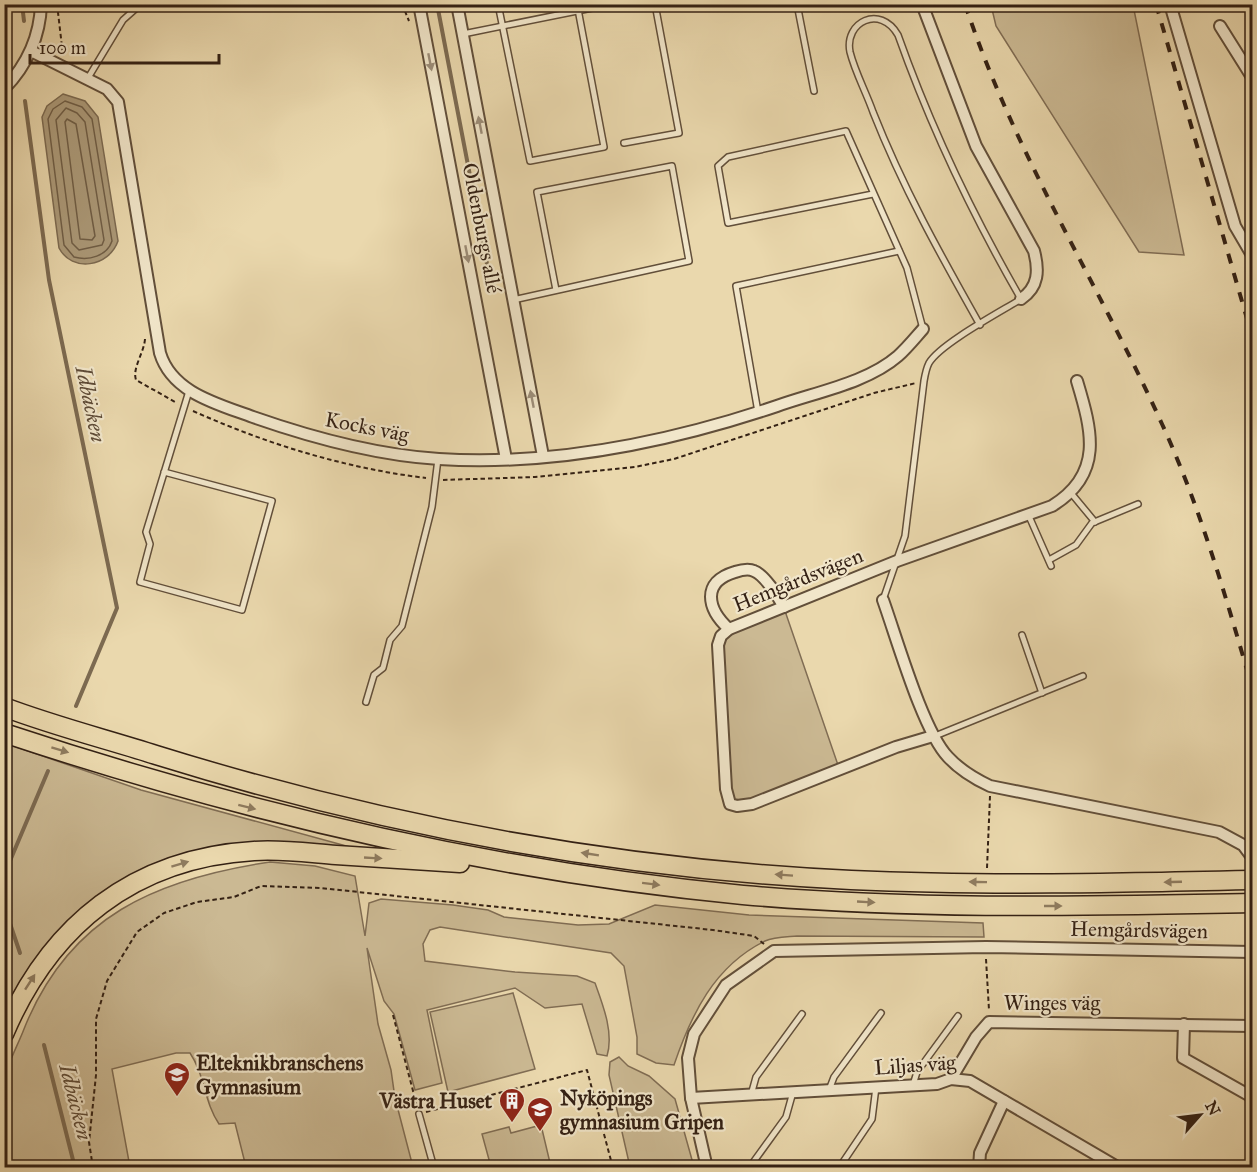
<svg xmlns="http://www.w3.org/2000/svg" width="1257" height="1172" font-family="'IM FELL Great Primer',serif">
<rect width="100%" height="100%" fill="#ead8ad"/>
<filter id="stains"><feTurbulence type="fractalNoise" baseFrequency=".00333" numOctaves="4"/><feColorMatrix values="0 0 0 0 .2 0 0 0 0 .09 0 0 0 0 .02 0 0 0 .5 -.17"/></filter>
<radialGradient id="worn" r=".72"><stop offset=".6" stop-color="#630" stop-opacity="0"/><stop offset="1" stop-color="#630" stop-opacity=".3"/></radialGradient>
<g fill="#cbb993" stroke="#806d54" stroke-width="1.5">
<polygon points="991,5 1133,5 1184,255 1139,252 996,26"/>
<path d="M 785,611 L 839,768 C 814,778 754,810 730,799 L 721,647 L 726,635 Z"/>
<polygon points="5,743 141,790 350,847 213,849 70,921 45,947 19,987 5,1018"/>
<path d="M 270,862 L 315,866 L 355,876 L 365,936 L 369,903 L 381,899 L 453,905 L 488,910 L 504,917 L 578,925 L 609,924 L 655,905 L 749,915 L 983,923 L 984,937 L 797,936 C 787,937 774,937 765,941 C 714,966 691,1015 674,1065 L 656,1063 L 637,1054 L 637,1037 L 624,966 L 611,953 L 440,927 L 430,930 L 423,944 L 425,961 L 515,972 L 577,976 L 595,983 C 603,1005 614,1033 607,1056 L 597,1054 L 582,1004 L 545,1008 L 515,988 L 427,1010 L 442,1083 L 415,1090 L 394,1014 L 384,1001 L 367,948 L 378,1024 L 391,1070 L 395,1098 L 413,1167 L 246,1167 L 235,1123 L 219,1124 C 204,1102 205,1075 190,1053 L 176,1053 L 112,1069 L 130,1167 L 5,1167 C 4,1139 1,1108 4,1081 C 7,1064 18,1045 24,1029 C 69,916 156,879 270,862 Z"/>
<polygon points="513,993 535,1069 448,1092 430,1012"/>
<polygon points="619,1057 628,1066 649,1076 675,1099 694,1167 630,1167 609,1075 610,1062"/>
<polygon points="541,1125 551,1167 491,1167 482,1134 509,1127 511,1133"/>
</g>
<path fill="#ac9a79" stroke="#7c6a51" stroke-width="1.5" d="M 63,94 L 85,101 L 98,117 L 118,241 C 109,267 72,273 59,248 L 42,117 L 47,106 Z"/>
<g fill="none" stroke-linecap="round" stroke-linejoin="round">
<g stroke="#705e46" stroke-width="1.5">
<path d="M 65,101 L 82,107 L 92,119 L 112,241 C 107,256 89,261 74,257 L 64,245 L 48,119 L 53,109 Z"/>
<polygon points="66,108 77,113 85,122 104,240 102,245 79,250 72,243 56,120"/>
<polygon points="67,119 76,124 95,236 92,240 80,239 65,122"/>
</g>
<g stroke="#7c6a51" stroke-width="4">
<polyline points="22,4 24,21"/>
<polyline points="437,4 492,290"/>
<polyline points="25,101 49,280 117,608 76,706"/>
<polyline points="4,875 48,771"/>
<polyline points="4,906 20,953"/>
<polyline points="44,1045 75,1168"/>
</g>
<defs>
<g id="lane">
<polyline points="498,4 530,161 604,147 577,4"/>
<polyline points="797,4 814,91"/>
<polyline points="463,34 612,4"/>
<polyline points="88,78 123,20 141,4"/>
<polyline points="624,143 679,133 655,4"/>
<polyline points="873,194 728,223 718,166 728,157 846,131 907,268 923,329"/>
<polyline points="513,300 689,261 672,166 537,192 556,290"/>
<polyline points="758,412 736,286 899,251"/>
<polyline points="164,472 272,501 242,610 140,582 150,544 146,532 189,391"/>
<polyline points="1071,493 1095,522"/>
<polyline points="1028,514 1051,566"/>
<polyline points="1049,560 1076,545 1092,523 1138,504"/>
<path d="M 883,600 L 905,536 L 924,381 C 925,375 926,369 929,363 C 940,344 1000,312 1021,299 C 972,214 931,128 898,35 C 880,4 844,22 850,52 C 855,72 866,92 873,112 C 903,188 940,254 980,325"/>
<polyline points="1022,635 1042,693"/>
<polyline points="366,702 374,675 383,668 390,640 402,626 432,507 438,459"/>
<polyline points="935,736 1083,676"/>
<polyline points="913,1085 917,1072 958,1016"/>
<polyline points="829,1090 834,1077 881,1013"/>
<polyline points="751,1095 756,1077 802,1014"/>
<polyline points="419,1114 434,1168"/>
<polyline points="749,1168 786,1117 793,1092"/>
<polyline points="839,1168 872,1119 876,1087"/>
</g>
<g id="street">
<polyline points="419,4 506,459"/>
<polyline points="457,4 543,456"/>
<path d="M 922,4 L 976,146 L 1034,251 C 1039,270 1039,287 1021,299"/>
<polyline points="1170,4 1235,226 1252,255"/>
<polyline points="1220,26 1252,77"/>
<path d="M 31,51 L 107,89 L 118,102 L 160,353 C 172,393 218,404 253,417 C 313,438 375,455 439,459 C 552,466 670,442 777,406 C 816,392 867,383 898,356 C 907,348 915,338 923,329"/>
<path d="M 4,89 C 27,65 40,38 41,4"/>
<path d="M 883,600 C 897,639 923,731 948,757 C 960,770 975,779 990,786 L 1219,832 L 1243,845 L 1252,857"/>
<path d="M 729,629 C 707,609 701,582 735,572 C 741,570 748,568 754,571 C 765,575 778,597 784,607"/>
<path d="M 933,736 L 896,747 L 752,804 L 737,806 L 730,804 L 726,789 L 718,645 L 721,636 L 729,629 L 897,561 L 1052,506 C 1104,474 1092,431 1077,381"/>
<polyline points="1184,1024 1183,1058 1252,1097"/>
<polyline points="951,1079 976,1037 989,1022 1252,1026"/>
<polyline points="691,1098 937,1084 951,1079 970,1081 1119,1168"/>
<polyline points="707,1168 691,1098 688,1058 694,1034 726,985 774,951 986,947 1252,952"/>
<polyline points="979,1168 980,1153 1004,1101"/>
</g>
<g id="highway">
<path d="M 4,707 C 54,726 106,739 156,755 C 381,825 616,869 851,880 C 985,886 1119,883 1252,880"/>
<path d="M 4,733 C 245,813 491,871 743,895 C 913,910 1083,906 1252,903"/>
<path d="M 4,1034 C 50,925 134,858 254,851 C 282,849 309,853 336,855 C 377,858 419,860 460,863"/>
</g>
</defs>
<use href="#lane" stroke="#624f3a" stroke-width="8"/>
<use href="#street" stroke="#624f3a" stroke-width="14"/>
<use href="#highway" stroke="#342114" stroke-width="21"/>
<g stroke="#342114" stroke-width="2" stroke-dasharray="4.5 3" stroke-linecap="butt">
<polyline points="57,4 63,55"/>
<polyline points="402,4 409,21"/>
<path d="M 145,339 C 144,353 132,368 136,380 L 177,403"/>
<path d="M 193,411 C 267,444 344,468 426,478"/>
<polyline points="443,480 535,477 635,467 674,459 874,393 916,383"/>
<polyline points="987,868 990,796"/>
<polyline points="986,959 989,1010"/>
<polyline points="393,1015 417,1106"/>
<polyline points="426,1112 587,1070 613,1168"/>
<polyline points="93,1168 89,1142 96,1075 96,1019 107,981 137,932 164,913 197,902 234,897 261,886 321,888 713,930 754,936 764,944"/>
</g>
<use href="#lane" stroke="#f1e6ca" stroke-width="5"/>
<use href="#street" stroke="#f1e6ca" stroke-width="10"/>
<use href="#highway" stroke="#ead8ad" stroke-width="18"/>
<g stroke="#342114" stroke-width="4" stroke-dasharray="10 10" stroke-linecap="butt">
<path d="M 965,4 C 1014,153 1098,283 1162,424 C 1201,509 1226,598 1252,687"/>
<polyline points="1156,4 1252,336"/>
</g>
</g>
<defs><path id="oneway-solid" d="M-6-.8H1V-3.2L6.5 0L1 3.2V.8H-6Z" transform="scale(1.5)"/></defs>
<g fill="#9c8d78">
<use href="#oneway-solid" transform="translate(430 62) rotate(79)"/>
<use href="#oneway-solid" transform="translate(480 125) rotate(-101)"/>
<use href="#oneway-solid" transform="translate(467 254) rotate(79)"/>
<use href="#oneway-solid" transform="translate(532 399) rotate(-101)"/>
</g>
<g fill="#8f7c60">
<use href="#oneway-solid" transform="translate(60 750) rotate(17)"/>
<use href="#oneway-solid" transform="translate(247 807) rotate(14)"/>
<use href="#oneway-solid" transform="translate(590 854) rotate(-171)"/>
<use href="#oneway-solid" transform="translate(373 858) rotate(3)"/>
<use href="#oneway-solid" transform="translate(180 864) rotate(-17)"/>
<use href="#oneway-solid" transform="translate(784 875) rotate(-176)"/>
<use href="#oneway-solid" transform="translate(978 882) rotate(-179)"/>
<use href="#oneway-solid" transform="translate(1173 882) rotate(178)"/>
<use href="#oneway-solid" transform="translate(651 884) rotate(7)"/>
<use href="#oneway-solid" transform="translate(866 902) rotate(3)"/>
<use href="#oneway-solid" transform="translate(1053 906)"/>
<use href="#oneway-solid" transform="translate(30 982) rotate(-57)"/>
</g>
<defs>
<symbol id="school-pin" viewBox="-11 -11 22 30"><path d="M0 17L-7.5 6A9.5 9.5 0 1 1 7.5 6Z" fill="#8f2418" stroke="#f1e6ca"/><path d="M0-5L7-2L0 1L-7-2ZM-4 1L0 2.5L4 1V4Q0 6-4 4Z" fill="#fff"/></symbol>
<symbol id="building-pin" viewBox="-11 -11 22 30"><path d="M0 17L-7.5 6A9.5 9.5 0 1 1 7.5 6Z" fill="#8f2418" stroke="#f1e6ca"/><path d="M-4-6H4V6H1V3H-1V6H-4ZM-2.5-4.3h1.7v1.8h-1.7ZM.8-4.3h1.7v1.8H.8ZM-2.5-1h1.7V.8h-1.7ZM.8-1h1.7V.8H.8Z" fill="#fff"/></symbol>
</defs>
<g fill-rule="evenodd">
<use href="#school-pin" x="162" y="1060" width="30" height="40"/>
<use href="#building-pin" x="497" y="1086" width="30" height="40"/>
<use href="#school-pin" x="525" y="1095" width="30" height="40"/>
</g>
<g text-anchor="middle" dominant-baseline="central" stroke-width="4.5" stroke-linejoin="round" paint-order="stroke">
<g font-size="21" fill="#342114" stroke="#f1e6ca">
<text transform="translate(482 228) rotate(79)">Oldenburgs allé</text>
<text transform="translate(367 427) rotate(11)">Kocks väg</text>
<text transform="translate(798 580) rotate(-22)">Hemgårdsvägen</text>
<text transform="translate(1139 930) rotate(1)">Hemgårdsvägen</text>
<text x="1052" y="1003">Winges väg</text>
<text transform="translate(915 1065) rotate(-4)">Liljas väg</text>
</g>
<g font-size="21" font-weight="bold" fill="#342114" stroke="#f1e6ca" text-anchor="start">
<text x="196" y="1063">Elteknikbranschens<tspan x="196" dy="24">Gymnasium</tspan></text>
<text x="560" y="1098">Nyköpings<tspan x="560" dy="24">gymnasium Gripen</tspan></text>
<text x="492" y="1101" text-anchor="end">Västra Huset</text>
</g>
<g font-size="22" font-style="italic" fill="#5e4b37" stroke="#f1e6ca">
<text transform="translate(91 404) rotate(78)">Idbäcken</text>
<text transform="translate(76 1102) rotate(76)">Idbäcken</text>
</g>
</g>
<rect width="1257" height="1172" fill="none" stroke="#ead8ad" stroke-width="24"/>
<rect x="6" y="6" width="1245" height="1160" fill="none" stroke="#342114" stroke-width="3"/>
<rect x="12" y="12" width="1233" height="1148" fill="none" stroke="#342114" stroke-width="1.5"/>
<g transform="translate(1200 1115) rotate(62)" stroke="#f1e6ca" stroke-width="4.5" paint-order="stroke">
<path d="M0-4.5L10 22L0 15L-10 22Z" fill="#342114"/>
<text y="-9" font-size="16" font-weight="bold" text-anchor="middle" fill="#342114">N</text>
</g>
<path d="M30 54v9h189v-9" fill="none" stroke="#342114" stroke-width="3"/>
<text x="39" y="54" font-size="18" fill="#342114" stroke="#f1e6ca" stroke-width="4.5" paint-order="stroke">100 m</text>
<rect width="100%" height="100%" filter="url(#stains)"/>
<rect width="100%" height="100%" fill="url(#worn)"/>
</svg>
